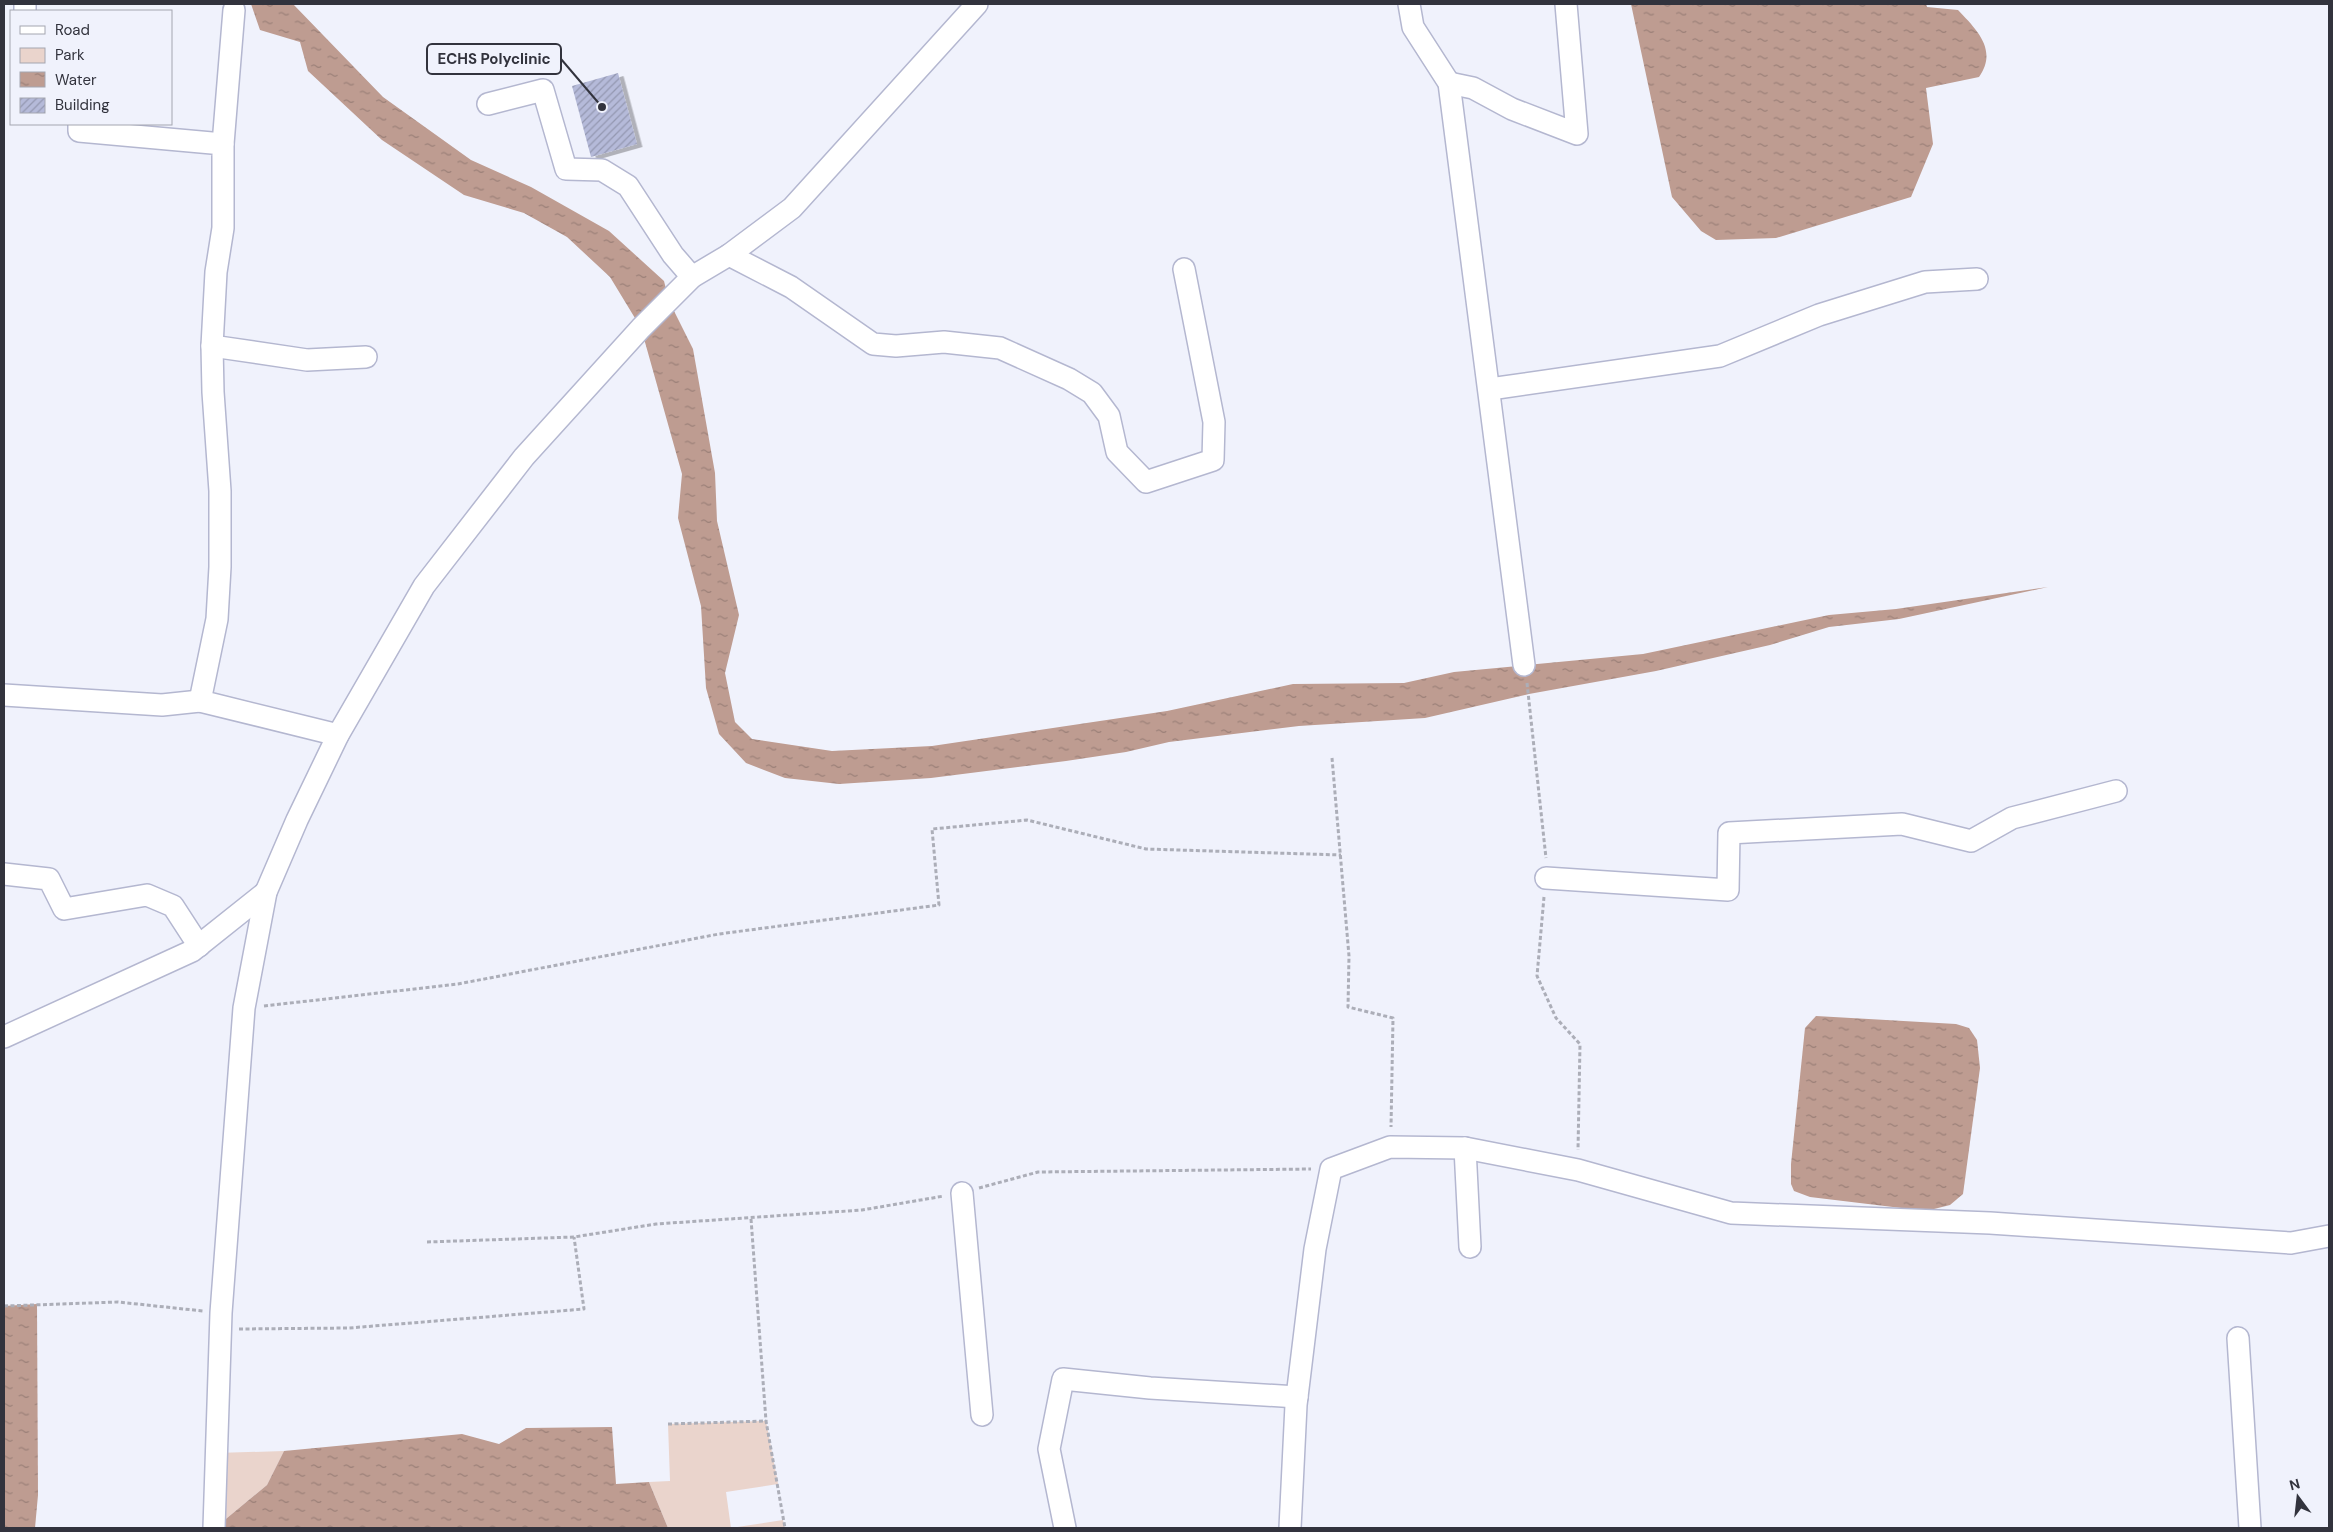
<svg xmlns="http://www.w3.org/2000/svg" width="2333" height="1532" font-family="'DM Sans',sans-serif">
<defs>
<pattern id="water-ripples" width="26" height="14" patternUnits="userSpaceOnUse" patternTransform="scale(1.25)"><rect width="26" height="14" fill="#be9c91"/><path d="M2 4q2-2 4 0t4 0M15 11q2-2 4 0t4 0" fill="none" stroke="#9b8078"/></pattern>
<pattern id="building-hatch" width="6" height="6" patternUnits="userSpaceOnUse" patternTransform="scale(1.25)"><rect width="6" height="6" fill="#b5bad9"/><path d="M-1 1l2-2M0 6l6-6M5 7l2-2" fill="none" stroke="#9498b1"/></pattern>
<filter id="shadow"><feDropShadow dx="5.5" dy="3" stdDeviation="0" flood-color="#0004"/></filter>
</defs>
<rect width="100%" height="100%" fill="#f0f2fc"/>
<g fill="#ead4cc">
<polygon points="766,1421 778,1484 726,1492 731,1528 783,1520 785,1528 668,1528 649,1482 670,1481 668,1424"/>
<polygon points="284,1451 267,1485 215,1528 216,1453"/>
</g>
<g fill="url(#water-ripples)">
<polygon points="251,4 293,4 383,97 471,160 531,187 609,231 664,281 669,301 693,349 715,473 717,521 739,615 725,673 735,722 752,739 832,751 932,746 1167,711 1293,684 1404,683 1454,672 1643,654 1829,615 1896,609 2048,587 1899,619 1829,627 1770,645 1656,671 1529,694 1425,718 1299,726 1169,742 1126,752 1066,761 931,778 839,784 785,778 746,763 719,734 706,688 701,606 678,518 682,474 641,328 610,277 567,237 524,213 464,195 382,140 308,71 300,42 260,30"/>
<path d="M 1631,4 L 1926,4 L 1927,7 L 1958,10 C 1977,30 1998,50 1979,77 L 1926,88 L 1933,144 L 1911,197 L 1776,238 L 1716,240 L 1701,231 L 1672,197 Z"/>
<polygon points="1816,1016 1956,1024 1969,1028 1977,1040 1980,1068 1963,1194 1950,1205 1926,1211 1810,1197 1794,1191 1791,1184 1791,1164 1805,1028"/>
<polygon points="37,1304 38,1495 35,1528 4,1528 4,1306"/>
<polygon points="612,1427 616,1484 649,1482 668,1528 215,1528 267,1485 284,1451 462,1434 499,1444 526,1428"/>
</g>
<polygon fill="url(#building-hatch)" filter="url(#shadow)" points="618,73 637,144 591,157 572,86"/>
<g fill="none" stroke-linecap="round" stroke-linejoin="round">
<defs>
<g id="minor">
<polyline points="25,4 25,11"/>
<polyline points="1409,4 1413,27 1449,83 1524,665"/>
<polyline points="1449,83 1473,88 1512,109 1577,134 1566,4"/>
<polyline points="488,104 543,90 566,169 602,170 628,186 673,255 692,277"/>
<polyline points="79,124 79,131 223,144 223,228 216,272 212,346 213,392 220,491 220,567 217,619 200,701 338,735"/>
<polyline points="223,144 234,10"/>
<polyline points="729,255 791,287 873,344 896,346 944,342 1000,348 1069,379 1092,393 1109,416 1117,452 1146,482 1213,460 1214,422 1184,269"/>
<polyline points="212,346 307,360 366,357"/>
<polyline points="1490,389 1720,356 1819,315 1925,282 1977,279"/>
<polyline points="4,695 162,705 200,701"/>
<polyline points="4,874 49,879 64,909 147,895 173,906 199,946"/>
<polyline points="1546,878 1728,890 1729,833 1902,824 1971,841 2012,818 2116,791"/>
<polyline points="4,1037 192,951 266,892"/>
<polyline points="1465,1148 1470,1247"/>
<polyline points="962,1193 982,1415"/>
<polyline points="2238,1338 2250,1528"/>
<polyline points="214,1528 221,1313 244,1008 266,892 297,820 338,735 424,586 524,457 641,328 692,277 729,255 792,208 977,4"/>
<polyline points="1065,1528 1049,1449 1063,1379 1150,1388 1297,1397"/>
<polyline points="1290,1528 1296,1405 1315,1249 1331,1169 1390,1147 1465,1148 1578,1170 1731,1213 1990,1223 2291,1243 2329,1236"/>
</g>
</defs>
<use href="#minor" stroke="#b4b7d0" stroke-width="24"/>
<g stroke="#acaeb8" stroke-width="3" stroke-dasharray="4 2.5" stroke-linecap="butt">
<polyline points="1527,683 1546,858"/>
<polyline points="1332,758 1349,956 1348,1007 1393,1018 1391,1127"/>
<polyline points="1544,897 1537,976 1556,1018 1580,1044 1578,1150"/>
<polyline points="264,1006 458,984 719,934 939,905 932,829 1027,820 1146,849 1341,855"/>
<polyline points="979,1188 1038,1172 1311,1169"/>
<polyline points="751,1219 766,1421 785,1528"/>
<polyline points="427,1242 574,1237 656,1224 862,1210 944,1196"/>
<polyline points="4,1306 118,1302 203,1311"/>
<polyline points="239,1329 349,1328 584,1309 574,1237"/>
<polyline points="668,1424 766,1421"/>
</g>
<use href="#minor" stroke="#fff" stroke-width="21"/>
</g>
<path fill="none" stroke="#32333d" stroke-width="2" d="M602 107L561 59"/>
<circle fill="#32333d" stroke="#f0f2fc" stroke-width="2" cx="602" cy="107" r="5"/>
<rect fill="#f0f2fc" stroke="#32333d" stroke-width="2" x="427" y="44" width="134" height="30" rx="5"/>
<g font-size="15" text-anchor="middle" font-weight="bold" fill="#32333d">
<text x="494" y="64">ECHS Polyclinic</text>
</g>
<rect width="2333" height="1532" fill="none" stroke="#32333d" stroke-width="10"/>
<rect x="10" y="10" width="162" height="115" fill="#f0f2fc" stroke="#a4a6b0"/>
<rect x="20" y="26" width="25" height="8" fill="#ffffff" stroke="#a4a6b0"/>
<text x="55" y="35" font-size="15" fill="#32333d">Road</text>
<rect x="20" y="48" width="25" height="15" fill="#ead4cc" stroke="#a4a6b0"/>
<text x="55" y="60" font-size="15" fill="#32333d">Park</text>
<rect x="20" y="72" width="25" height="15" fill="url(#water-ripples)" stroke="#a4a6b0"/>
<text x="55" y="85" font-size="15" fill="#32333d">Water</text>
<rect x="20" y="98" width="25" height="15" fill="url(#building-hatch)" stroke="#a4a6b0"/>
<text x="55" y="110" font-size="15" fill="#32333d">Building</text>
<g transform="translate(2298 1497) rotate(345)" stroke="#f0f2fc" stroke-width="4" paint-order="stroke">
<path d="M0-4L9 19L0 12L-9 19Z" fill="#32333d"/>
<text y="-8" font-size="14" font-weight="bold" text-anchor="middle" fill="#32333d">N</text>
</g>
</svg>
